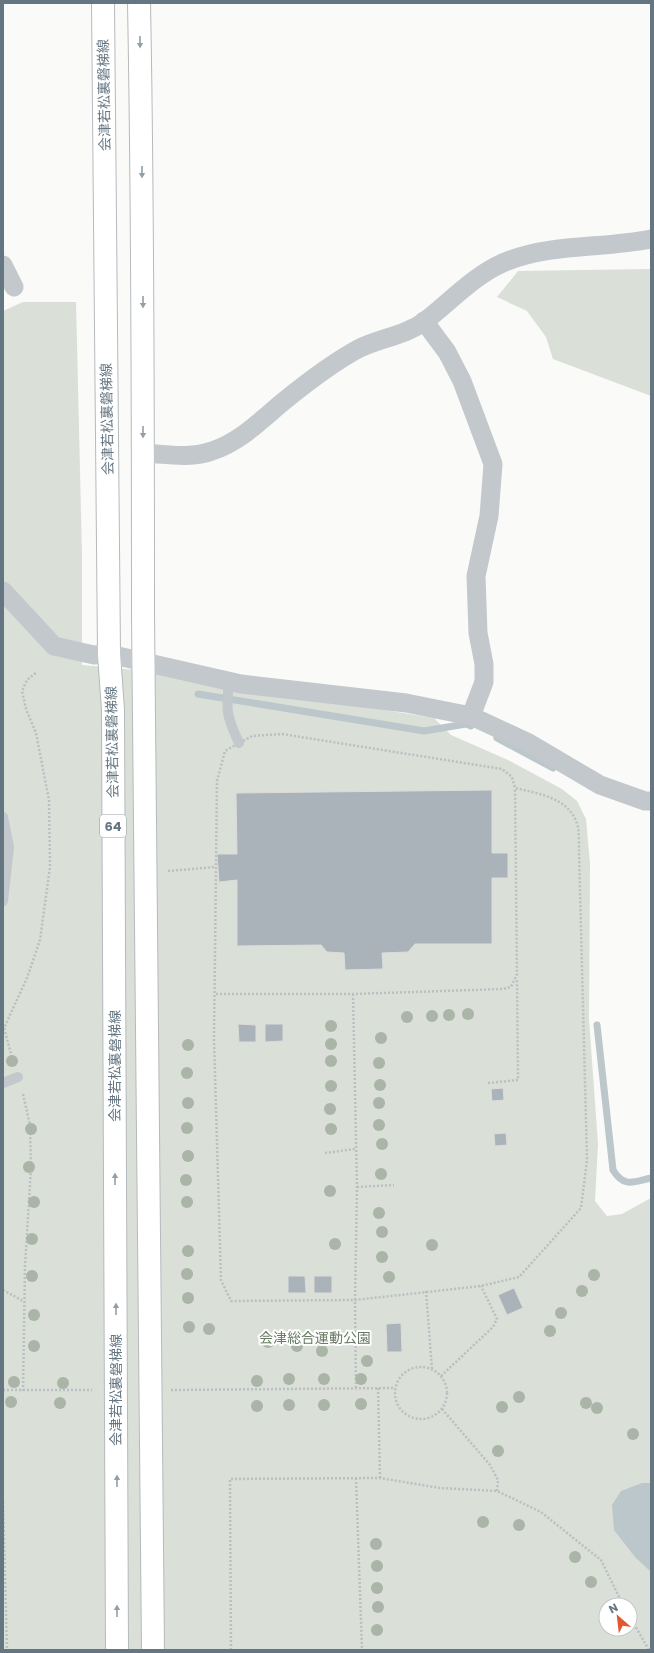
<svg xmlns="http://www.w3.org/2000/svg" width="654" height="1653" font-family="Poppins,'Noto Sans JP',sans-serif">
<rect width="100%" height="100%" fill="#fafaf8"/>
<g fill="#dadfd7" fill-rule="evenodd">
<polygon points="651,269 651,396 553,359 546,337 527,311 497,297 518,271"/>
<path d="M 23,302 L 76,302 L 82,555 L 82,665 L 189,675 L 249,688 L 434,718 L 451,735 L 508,760 L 562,789 L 577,801 L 586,819 L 590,864 L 589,1019 L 598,1144 L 595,1201 L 607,1216 L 622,1214 L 651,1198 L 651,1650 L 3,1650 L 3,311 ZM 606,1605 L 630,1605 L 630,1629 L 606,1629 Z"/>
</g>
<polygon fill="#bbc7cb" points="642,1483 651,1483 651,1572 635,1557 614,1530 612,1505 621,1491"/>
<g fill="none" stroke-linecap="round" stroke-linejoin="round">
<g stroke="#bbc7cb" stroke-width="7">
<polyline points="198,694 424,731 466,724 471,726"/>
<polyline points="497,738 553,768"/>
<path d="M 597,1025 L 613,1170 C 624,1188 633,1182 651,1178"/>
</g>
</g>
<g fill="#aab3b9" stroke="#dcdcda">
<polygon points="492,790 492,853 508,853 508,878 492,878 492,944 415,944 408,952 382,953 383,969 345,970 344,953 327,952 321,945 237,946 237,880 219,882 217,854 237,854 236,793"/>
<polygon points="238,1024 256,1025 256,1042 239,1042"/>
<polygon points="265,1024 283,1024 283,1041 265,1042"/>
<polygon points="503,1088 504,1100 492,1101 491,1089"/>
<polygon points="506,1133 507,1145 495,1146 494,1134"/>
<polygon points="288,1276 305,1276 306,1293 288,1293"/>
<rect x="314" y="1276" width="18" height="17"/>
<polygon points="514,1288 523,1308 507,1315 498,1295"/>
<polygon points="401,1323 402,1352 387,1352 386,1324"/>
</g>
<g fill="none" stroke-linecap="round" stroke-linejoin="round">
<defs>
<g id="primary">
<polyline points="103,3 109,654 113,710 117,1650"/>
<path d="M 139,3 C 143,207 143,411 143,615 C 144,960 147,1305 153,1650"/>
</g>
</defs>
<use href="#primary" stroke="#b5babe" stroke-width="24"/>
<g stroke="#bbbfc2" stroke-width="2.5" stroke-dasharray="2 2" stroke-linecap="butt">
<path d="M 282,734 L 502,769 L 512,777 L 515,788 C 540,794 571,798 578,827 C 579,835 579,844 579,852 L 587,1160 L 581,1208 L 519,1277 L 481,1286 L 355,1300 L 231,1301 L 221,1280 L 214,1039 L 217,781 L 225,751 L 252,736 Z"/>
<polyline points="168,871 215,867"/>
<polyline points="216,994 353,994 503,989 511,987 517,974 515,788"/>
<polyline points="353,994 357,1187 355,1300 356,1389"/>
<polyline points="13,1061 4,1028 27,978 40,940 50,867 49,800 36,733 26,709 22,691 27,680 37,672"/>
<polyline points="488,1083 518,1080 517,979"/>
<polyline points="23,1094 30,1125 31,1168 25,1266 23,1391"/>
<polyline points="325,1153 355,1149"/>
<polyline points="357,1187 394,1185"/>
<polyline points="3,1290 25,1302"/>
<polyline points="426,1291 432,1369"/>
<circle cx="421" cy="1393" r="26"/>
<polyline points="441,1376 493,1327 497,1319 481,1286"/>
<polyline points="378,1388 380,1478"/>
<polyline points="3,1390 92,1390"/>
<polyline points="171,1390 395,1388"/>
<polyline points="442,1409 490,1465 498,1480 497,1491"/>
<polyline points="356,1478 362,1650"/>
<polyline points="3,1502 7,1650"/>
<polyline points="630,1617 649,1650"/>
<polyline points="231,1650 230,1479 380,1478 440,1488 497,1491 541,1512 601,1560 623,1605"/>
</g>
<g stroke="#c3c8cc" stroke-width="10">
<path d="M 229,681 C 226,711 226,715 239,743"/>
<polyline points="3,817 9,847 3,901"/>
<polyline points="3,1083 18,1077"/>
</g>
<g stroke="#c3c8cc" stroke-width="19">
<polyline points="3,265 14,287"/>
<polyline points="424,321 447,352 462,381 493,464 489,516 476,576 478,633 484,664 484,682 471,716"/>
<path d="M 143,453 C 165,454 191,459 212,451 C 240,442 261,420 284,401 C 305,384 334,362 358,349 C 379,338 405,336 425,321 C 451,301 474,275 505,262 C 552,243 602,249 651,239"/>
<polyline points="3,591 54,646 94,655 109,654 241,684 406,703 471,716 527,742 600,785 645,801 651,801"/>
</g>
<use href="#primary" stroke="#fff" stroke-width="22"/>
</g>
<g fill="#aab4a7">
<circle cx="468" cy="1014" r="6"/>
<circle cx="449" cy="1015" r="6"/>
<circle cx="432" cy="1016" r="6"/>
<circle cx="407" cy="1017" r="6"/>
<circle cx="331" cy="1026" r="6"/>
<circle cx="381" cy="1038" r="6"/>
<circle cx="331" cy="1044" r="6"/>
<circle cx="188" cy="1045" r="6"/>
<circle cx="12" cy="1061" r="6"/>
<circle cx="331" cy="1061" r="6"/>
<circle cx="379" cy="1063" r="6"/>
<circle cx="187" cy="1073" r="6"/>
<circle cx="380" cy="1085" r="6"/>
<circle cx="331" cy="1086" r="6"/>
<circle cx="188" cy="1103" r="6"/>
<circle cx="379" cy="1103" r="6"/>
<circle cx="330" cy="1109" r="6"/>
<circle cx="379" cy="1125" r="6"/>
<circle cx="187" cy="1128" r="6"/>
<circle cx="31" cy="1129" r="6"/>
<circle cx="331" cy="1129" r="6"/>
<circle cx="382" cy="1144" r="6"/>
<circle cx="188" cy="1156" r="6"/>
<circle cx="29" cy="1167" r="6"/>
<circle cx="381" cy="1174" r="6"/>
<circle cx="186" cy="1180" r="6"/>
<circle cx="330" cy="1191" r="6"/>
<circle cx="34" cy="1202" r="6"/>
<circle cx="187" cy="1202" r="6"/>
<circle cx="379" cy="1213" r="6"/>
<circle cx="382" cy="1232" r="6"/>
<circle cx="32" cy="1239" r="6"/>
<circle cx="335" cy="1244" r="6"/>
<circle cx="432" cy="1245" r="6"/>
<circle cx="188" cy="1251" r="6"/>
<circle cx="382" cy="1257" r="6"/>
<circle cx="187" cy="1274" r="6"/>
<circle cx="594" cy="1275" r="6"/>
<circle cx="32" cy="1276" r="6"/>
<circle cx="389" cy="1277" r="6"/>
<circle cx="582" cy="1291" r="6"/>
<circle cx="188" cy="1298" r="6"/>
<circle cx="561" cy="1313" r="6"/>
<circle cx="34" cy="1315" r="6"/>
<circle cx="189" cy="1327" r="6"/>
<circle cx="209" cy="1329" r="6"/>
<circle cx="550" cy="1331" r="6"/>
<circle cx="268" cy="1342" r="6"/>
<circle cx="34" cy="1346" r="6"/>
<circle cx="297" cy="1346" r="6"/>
<circle cx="322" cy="1351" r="6"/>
<circle cx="367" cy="1361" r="6"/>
<circle cx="289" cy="1379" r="6"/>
<circle cx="324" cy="1379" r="6"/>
<circle cx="361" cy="1379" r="6"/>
<circle cx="257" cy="1381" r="6"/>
<circle cx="14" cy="1382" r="6"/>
<circle cx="63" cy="1383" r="6"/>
<circle cx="519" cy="1397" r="6"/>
<circle cx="11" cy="1402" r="6"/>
<circle cx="60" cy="1403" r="6"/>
<circle cx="586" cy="1403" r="6"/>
<circle cx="361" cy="1404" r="6"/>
<circle cx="289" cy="1405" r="6"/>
<circle cx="324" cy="1405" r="6"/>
<circle cx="257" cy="1406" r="6"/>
<circle cx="502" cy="1407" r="6"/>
<circle cx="597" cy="1408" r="6"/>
<circle cx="633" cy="1434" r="6"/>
<circle cx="498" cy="1451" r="6"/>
<circle cx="483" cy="1522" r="6"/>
<circle cx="519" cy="1525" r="6"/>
<circle cx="376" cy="1544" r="6"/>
<circle cx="575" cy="1557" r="6"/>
<circle cx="377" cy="1566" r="6"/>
<circle cx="591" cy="1582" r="6"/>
<circle cx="377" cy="1588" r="6"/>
<circle cx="378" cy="1607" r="6"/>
<circle cx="377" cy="1630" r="6"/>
</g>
<defs><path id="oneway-solid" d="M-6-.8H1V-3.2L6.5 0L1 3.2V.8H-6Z"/></defs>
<g fill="#939fa8">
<use href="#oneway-solid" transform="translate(140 42) rotate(89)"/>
<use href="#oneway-solid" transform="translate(142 172) rotate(90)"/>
<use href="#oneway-solid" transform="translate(143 302) rotate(90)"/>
<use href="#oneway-solid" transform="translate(143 432) rotate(90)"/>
<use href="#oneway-solid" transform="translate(115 1179) rotate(-90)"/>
<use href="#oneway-solid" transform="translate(116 1309) rotate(-90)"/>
<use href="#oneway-solid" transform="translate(117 1481) rotate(-90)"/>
<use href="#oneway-solid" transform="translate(117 1611) rotate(-90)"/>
</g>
<g text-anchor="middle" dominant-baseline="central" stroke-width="4" stroke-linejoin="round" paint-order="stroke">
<rect fill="#fff" stroke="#939fa8" stroke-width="1" x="100" y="815" width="26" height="22" rx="3"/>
<g font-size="13" font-weight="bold" fill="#657683">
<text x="113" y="826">64</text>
</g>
<g font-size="14" fill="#657683" stroke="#fff">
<text transform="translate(104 95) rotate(-91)">会津若松裏磐梯線</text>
<text transform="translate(107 419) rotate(-91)">会津若松裏磐梯線</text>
<text transform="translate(112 742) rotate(-91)">会津若松裏磐梯線</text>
<text transform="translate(115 1066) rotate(-90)">会津若松裏磐梯線</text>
<text transform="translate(116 1390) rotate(-90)">会津若松裏磐梯線</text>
</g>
<g font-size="14" fill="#687a64" stroke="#fff">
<text x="315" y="1338">会津総合運動公園</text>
</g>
</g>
<rect width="654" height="1653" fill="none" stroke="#657683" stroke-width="8"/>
<g transform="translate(618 1617) rotate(332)"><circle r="19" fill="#ffffff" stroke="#c1c8cd"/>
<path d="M0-3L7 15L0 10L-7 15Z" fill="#e4572e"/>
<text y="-6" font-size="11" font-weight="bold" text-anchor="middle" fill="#657683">N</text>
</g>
</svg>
